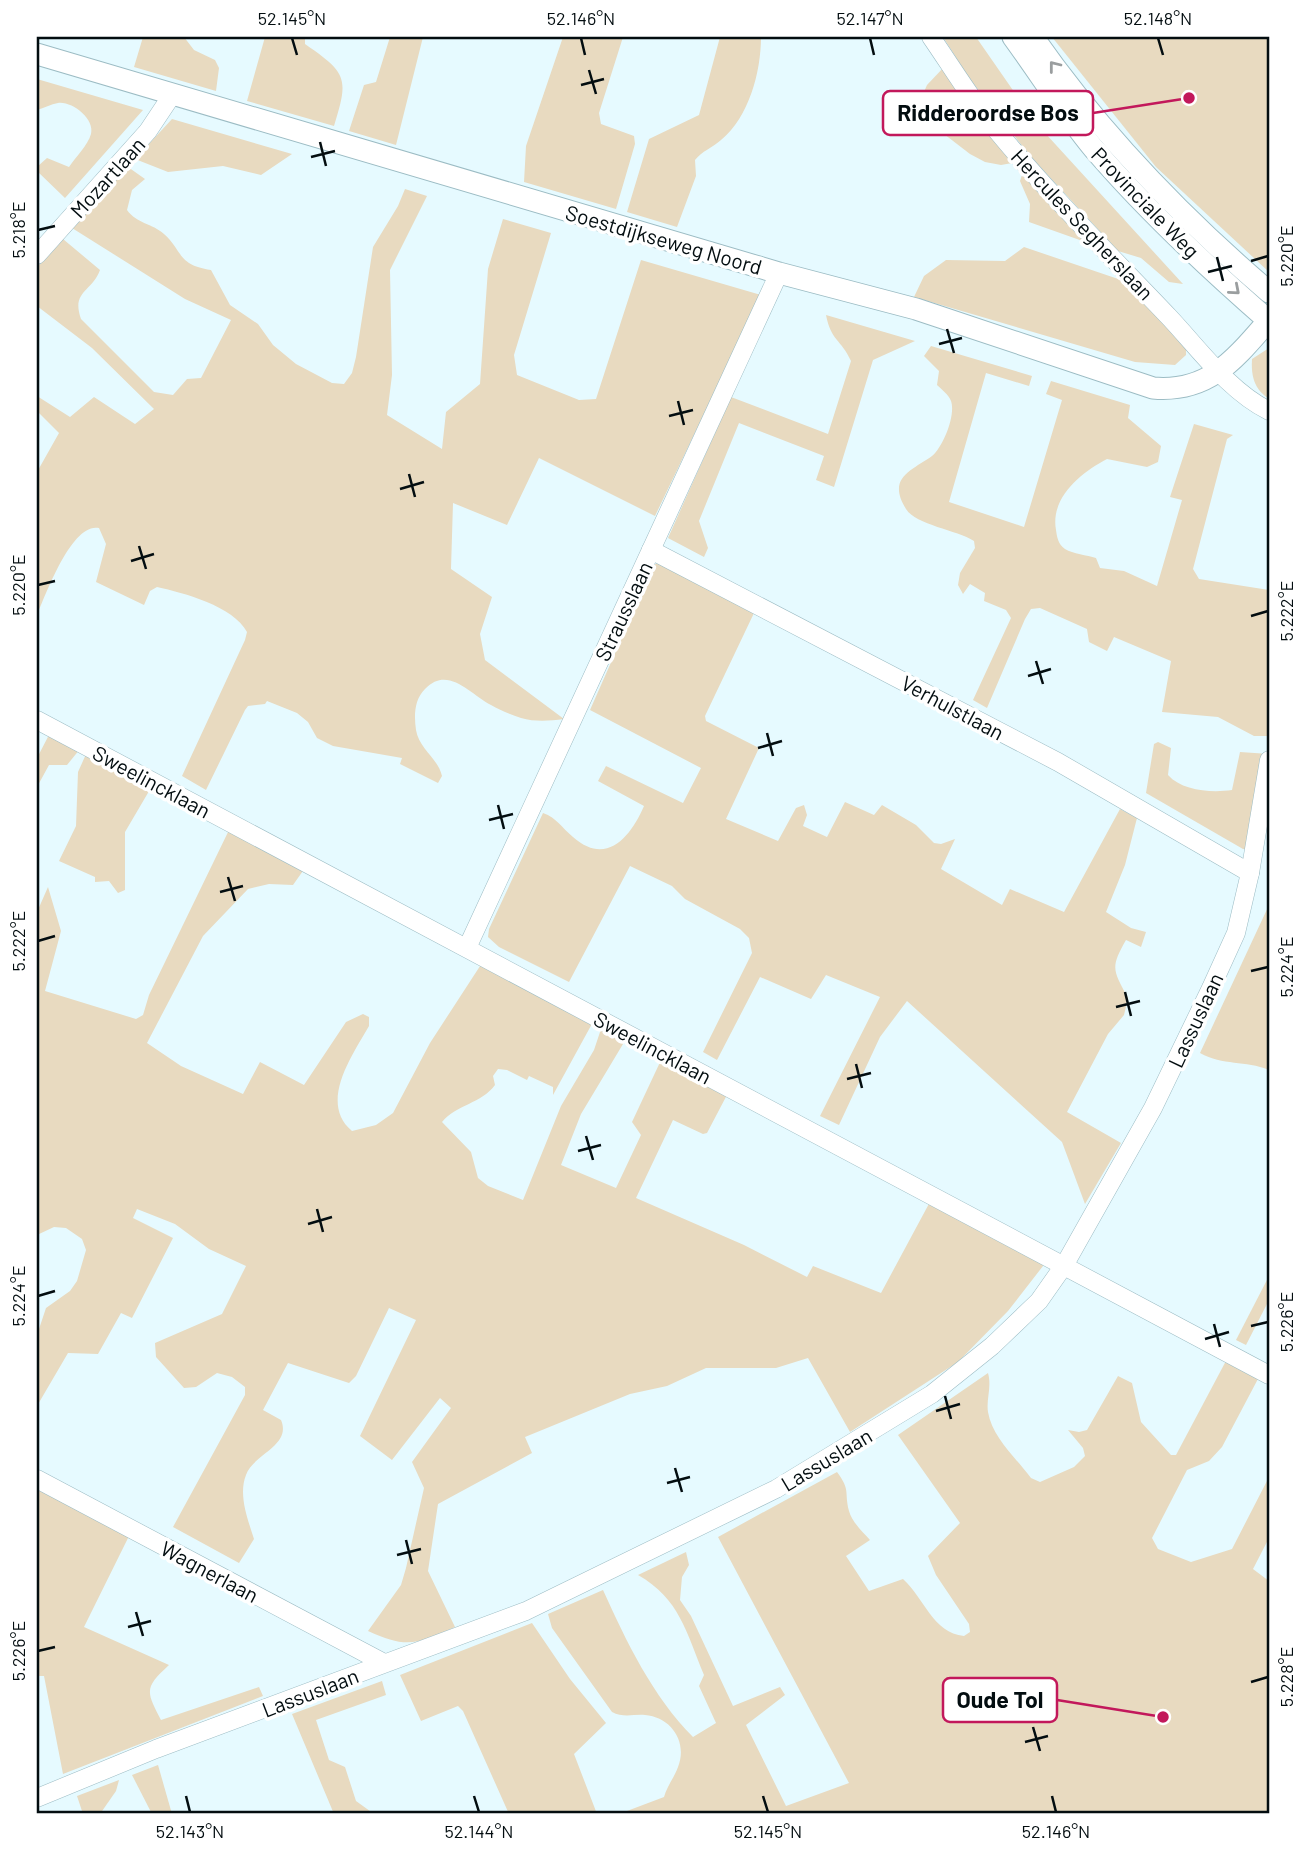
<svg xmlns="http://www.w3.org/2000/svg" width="1306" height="1851" font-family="Barlow,sans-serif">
<rect width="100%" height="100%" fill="#e6faff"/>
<g fill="#e8dac0">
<polygon points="143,37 184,37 194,50 215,60 219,68 216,91 134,67"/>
<path d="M 265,37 L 305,37 L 305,44 C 347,73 349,78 334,126 L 247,101 Z"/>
<polygon points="390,37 423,37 396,145 349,131 364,85 376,82"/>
<polygon points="563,37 623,37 599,113 601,124 634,136 635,144 616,209 524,182 526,146"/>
<path d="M 720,37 L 761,37 C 761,72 749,117 721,140 C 712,148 702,151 695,160 L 696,176 L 677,227 L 627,212 L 649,139 L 699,115 Z"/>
<polygon points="943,37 976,37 1035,122 1183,284 1169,282 1141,258 1118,251 1031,157 969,78"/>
<polygon points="1052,37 1269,37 1269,272 1156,167"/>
<polygon points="945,66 1018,162 1001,165 985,162 970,154 931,124 923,94 927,85"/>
<path d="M 37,79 L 143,110 L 65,198 L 37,171 L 37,167 L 47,158 L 69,167 C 75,158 88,145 91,134 C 95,119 72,101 58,103 C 51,104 44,108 37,110 Z"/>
<polygon points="172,119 292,154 261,175 223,166 168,172 135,159"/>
<path d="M 128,167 L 145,179 L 132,190 L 127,210 C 137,224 152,223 164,234 C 183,251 177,265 211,270 L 230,305 L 258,324 L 273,345 L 296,364 L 332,383 L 344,384 L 352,373 L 356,357 L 373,247 L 398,206 L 405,189 L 427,196 L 390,270 L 392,375 L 387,415 L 442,449 L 446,412 L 480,384 L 488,269 L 503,219 L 551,233 L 514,355 L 517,375 L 579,400 L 596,399 L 641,260 L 761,295 L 655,516 L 539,458 L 507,525 L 453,503 L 451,569 L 492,597 L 480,634 L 485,660 L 564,719 C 549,721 535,722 521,718 C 511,715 500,710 491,705 C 470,694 448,665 425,689 C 414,700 414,716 416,730 C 419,749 438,758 442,776 L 438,783 L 400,764 L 402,758 L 333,746 L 317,738 L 308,722 L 297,713 L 267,701 L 265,704 L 248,706 L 245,710 L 206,790 L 182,776 L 245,640 L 247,632 C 233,606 184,593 157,587 L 150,591 L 144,605 L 96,582 L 106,544 L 99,528 C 72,522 46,594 37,615 L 37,472 L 59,433 L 37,411 L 37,396 L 70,417 L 94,397 L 135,424 L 154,409 L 92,348 L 37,306 L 37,267 L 63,239 L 100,270 C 92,292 71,291 81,319 L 154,392 L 173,395 L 187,379 L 201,378 L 231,320 L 185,299 L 72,228 Z"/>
<polygon points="1024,169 1091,244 1029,222 1030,204 1020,181"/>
<polygon points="1024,247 1127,282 1186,345 1186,355 1175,365 1135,362 914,297 924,276 946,260 1005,261"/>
<path d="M 826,315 L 915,341 L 873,360 L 834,487 L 816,480 L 824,456 L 739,423 L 699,521 L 708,548 L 704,557 L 668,538 L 731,397 L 828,434 L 851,361 C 841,339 831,341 826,315 Z"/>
<path d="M 931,346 L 1032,376 L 1029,386 L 986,373 L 949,502 L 1024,527 L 1062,400 L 1046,394 L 1051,381 L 1130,405 L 1128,418 L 1161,446 L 1158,462 L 1147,467 L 1107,459 C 1082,472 1050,497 1056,530 C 1057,537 1058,544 1065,549 C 1073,554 1087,555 1096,558 L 1100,568 L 1124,571 L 1157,586 L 1182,500 L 1170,497 L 1194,424 L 1233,435 L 1227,439 L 1193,569 L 1199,579 L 1269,590 L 1269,736 L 1254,736 L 1218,717 L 1162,712 L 1171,661 L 1114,637 L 1107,651 L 1089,642 L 1087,629 L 1040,608 L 1031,609 L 1025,619 L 987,708 L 973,700 L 1011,618 L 1006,610 L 984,601 L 985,593 L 970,584 L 963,594 L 958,585 L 960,573 L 975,548 L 974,541 C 957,530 916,525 906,509 C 886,477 913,470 932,456 C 943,447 956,415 951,401 C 949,395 941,389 937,385 L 939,371 L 924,356 Z"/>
<path d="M 1269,348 L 1269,399 C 1254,389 1251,376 1252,359 Z"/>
<path d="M 659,562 L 754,613 L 705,716 L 706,721 L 759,748 L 726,819 L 778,841 L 796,808 L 804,805 L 807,815 L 803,826 L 827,837 L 845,802 L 874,815 L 882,805 L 916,825 L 934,843 L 941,844 L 955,839 L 941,869 L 1002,905 L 1010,889 L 1064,912 L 1120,809 L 1137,818 L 1125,865 L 1106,912 L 1131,928 L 1146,932 L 1141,947 L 1126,940 C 1110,968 1113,970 1128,998 L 1124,1015 L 1108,1034 L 1067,1112 L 1121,1143 L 1085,1204 L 1062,1142 L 907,1001 L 880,1037 L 839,1125 L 820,1116 L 880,997 L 826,975 L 811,999 L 760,977 L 717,1060 L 703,1052 L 752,953 L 749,938 L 740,929 L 685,899 L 672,886 L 630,866 L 569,982 L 499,947 L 488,937 L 489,929 L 543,813 C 557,818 562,828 573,837 C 607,867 631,836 644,806 L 598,781 L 606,766 L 683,803 L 701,768 L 590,710 L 654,565 Z"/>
<polygon points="50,733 80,749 67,765 49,765 37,787 37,758"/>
<path d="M 1158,742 L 1171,748 L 1168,775 C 1182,791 1212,793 1232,790 L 1240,752 L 1269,754 L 1252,850 L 1243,849 L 1146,793 L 1154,744 Z"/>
<polygon points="87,752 152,786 125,832 125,890 118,893 109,881 95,882 95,877 59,861 76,826 78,772"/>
<path d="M 230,828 L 305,868 L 293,885 L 269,884 L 248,889 L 203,936 L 147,1043 L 181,1066 L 243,1094 L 260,1062 L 304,1085 L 346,1022 L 363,1014 L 369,1017 L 369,1026 C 353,1054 318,1103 352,1131 L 376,1125 L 393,1113 L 430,1043 L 482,963 L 593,1022 L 553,1095 L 553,1087 L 529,1076 L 527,1080 L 507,1070 L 498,1069 L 493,1076 L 495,1085 C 482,1103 456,1105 442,1122 L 471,1152 L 478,1178 L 488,1186 L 523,1200 L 561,1106 L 594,1050 L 602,1026 L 626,1039 L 581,1114 L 561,1165 L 616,1188 L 641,1135 L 632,1122 L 662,1058 L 728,1093 L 707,1133 L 703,1134 L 673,1120 L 636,1198 L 744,1245 L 807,1277 L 813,1266 L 881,1293 L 931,1200 L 1042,1260 L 1043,1266 L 1008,1311 L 958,1362 L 850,1432 L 808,1358 L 776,1368 L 706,1368 L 667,1386 L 630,1394 L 525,1437 L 532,1453 L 438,1504 L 428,1571 L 455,1627 C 417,1644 407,1649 368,1631 L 401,1585 L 406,1568 L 424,1488 L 412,1462 L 451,1408 L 440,1398 L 392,1460 L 360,1436 L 416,1320 L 389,1308 L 356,1376 L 349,1383 L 288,1363 L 263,1410 L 281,1420 C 292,1446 253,1454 246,1475 C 238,1495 248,1520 254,1539 L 239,1563 L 173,1527 L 245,1395 L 245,1387 L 232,1377 L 217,1373 L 196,1387 L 184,1388 L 156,1357 L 155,1343 L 222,1314 L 246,1266 L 209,1249 L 175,1224 L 137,1209 L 133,1218 L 173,1238 L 132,1318 L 121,1313 L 98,1354 L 68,1353 L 37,1406 L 37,1335 L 46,1308 L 70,1291 L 77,1281 L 86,1250 L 82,1239 L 66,1228 L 54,1227 L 37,1235 L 37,912 L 48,887 L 61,931 L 45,991 L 136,1019 L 143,1015 L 149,995 Z"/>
<path d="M 1269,905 L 1269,1070 C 1245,1060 1223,1066 1200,1053 Z"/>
<polygon points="1269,1276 1269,1300 1246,1345 1236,1340"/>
<path d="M 1227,1359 L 1259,1377 L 1222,1447 L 1209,1461 L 1187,1470 L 1152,1538 L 1158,1549 L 1191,1562 L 1232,1549 L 1269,1477 L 1269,1538 L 1253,1569 L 1269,1581 L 1269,1814 L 619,1814 L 664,1797 C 667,1786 674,1778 678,1767 C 688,1742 671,1717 645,1715 C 634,1714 623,1718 612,1712 L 552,1628 L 548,1614 L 603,1590 C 626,1641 653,1697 693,1737 L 716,1723 L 699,1686 L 704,1675 C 686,1632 680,1599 638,1575 L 686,1552 L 689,1565 L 682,1577 L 680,1600 L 691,1616 L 733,1706 L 780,1687 L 785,1695 L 746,1725 L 786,1806 L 849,1783 L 718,1537 L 837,1472 C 851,1491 844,1491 849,1511 C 852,1522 862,1531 870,1540 L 846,1556 L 869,1591 L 903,1579 C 924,1598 933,1633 964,1636 L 970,1632 L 969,1624 L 936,1575 L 928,1556 L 960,1523 L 898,1435 L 988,1373 C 992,1387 986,1399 988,1412 C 992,1437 1016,1458 1031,1478 L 1040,1482 L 1074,1467 L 1085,1456 L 1083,1448 L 1068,1430 L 1079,1432 L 1087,1430 L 1118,1376 L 1132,1383 L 1141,1422 L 1171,1455 L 1176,1455 Z"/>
<path d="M 37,1486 L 130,1534 L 84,1627 L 169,1665 C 144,1688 146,1691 161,1720 L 259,1687 L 263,1696 L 63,1774 L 44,1676 L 37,1676 Z"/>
<polygon points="532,1623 570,1679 606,1723 574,1754 597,1814 509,1814 463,1711 458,1706 421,1721 400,1675"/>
<polygon points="382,1681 386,1695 316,1720 329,1760 345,1767 356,1801 374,1814 334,1814 292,1714"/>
<polygon points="158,1765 172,1814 152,1814 132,1775"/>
<polygon points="119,1780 116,1791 100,1814 83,1814 77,1796"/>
</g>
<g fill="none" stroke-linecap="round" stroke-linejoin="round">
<defs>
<g id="minor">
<path d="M 931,37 C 951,66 970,97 992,125 C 1047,192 1109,254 1169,317 C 1200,350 1229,391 1269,411"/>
<polyline points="37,255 148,131 172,95"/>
<polyline points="651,550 1058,762 1250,873"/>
<polyline points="37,720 1269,1375"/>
<polyline points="467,948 779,273"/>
<polyline points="37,1479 384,1663"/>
<polyline points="37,1798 156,1749 526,1611 776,1489 932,1394 992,1346 1039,1301 1065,1264 1153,1108 1211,988 1236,933 1250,873 1269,760"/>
</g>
<g id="major">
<path d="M 1013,37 C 1040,74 1065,114 1094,149 C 1148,212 1207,267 1269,321"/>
<path d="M 1033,37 C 1100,133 1180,216 1269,292"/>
<path d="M 37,54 L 779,273 L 916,309 L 1153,388 C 1209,393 1235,359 1269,320"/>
</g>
</defs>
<use href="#minor" stroke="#9cbcc4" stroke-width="19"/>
<use href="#major" stroke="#9cbcc4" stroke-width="23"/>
<use href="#minor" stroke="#fff" stroke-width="18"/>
<use href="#major" stroke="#fff" stroke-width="21"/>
</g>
<defs><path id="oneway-chevron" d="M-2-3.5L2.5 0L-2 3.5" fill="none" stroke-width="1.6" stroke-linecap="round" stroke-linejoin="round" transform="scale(1.75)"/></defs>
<g stroke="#9a9e9f">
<use href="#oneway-chevron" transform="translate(1054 66) rotate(-128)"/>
<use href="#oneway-chevron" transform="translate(1235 290) rotate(41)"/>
</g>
<path fill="none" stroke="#030d10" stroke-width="2.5" d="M 292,38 L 297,55M 581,38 L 585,55M 870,38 L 874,55M 1158,38 L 1163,55M 589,70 L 596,94M 581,85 L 604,79M 320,142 L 326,166M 311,157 L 335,151M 38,230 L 55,226M 1217,257 L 1223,281M 1251,261 L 1268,256M 1208,272 L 1232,266M 947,329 L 954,353M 939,344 L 962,338M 678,401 L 684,425M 669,416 L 693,410M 409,474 L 415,497M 400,489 L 424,482M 139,546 L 146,569M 131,561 L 154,554M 38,585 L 55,581M 1251,616 L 1268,611M 1036,661 L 1043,684M 1028,676 L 1051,669M 767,733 L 773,756M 758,748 L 782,741M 498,805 L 504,829M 489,820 L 513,814M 228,877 L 235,901M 220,892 L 243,886M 38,941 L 55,936M 1251,971 L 1268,967M 1125,992 L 1131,1016M 1116,1007 L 1140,1001M 856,1064 L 862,1088M 847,1079 L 871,1073M 586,1136 L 593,1160M 578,1151 L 601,1145M 317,1209 L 323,1232M 308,1224 L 332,1217M 38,1296 L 55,1291M 1214,1324 L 1220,1347M 1251,1326 L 1268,1322M 1205,1339 L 1229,1332M 945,1396 L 951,1419M 936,1411 L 960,1404M 675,1468 L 682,1492M 667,1483 L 690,1477M 406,1540 L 412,1564M 397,1555 L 421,1549M 136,1612 L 143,1636M 128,1627 L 151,1621M 38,1651 L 55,1647M 1251,1682 L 1268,1677M 1033,1727 L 1040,1751M 1025,1742 L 1048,1736M 186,1796 L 190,1812M 474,1796 L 479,1812M 763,1796 L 768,1812M 1052,1796 L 1056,1812"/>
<g text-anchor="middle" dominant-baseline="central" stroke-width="7" stroke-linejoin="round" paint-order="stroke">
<g font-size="21" fill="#030d10" stroke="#fff">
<text transform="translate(107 177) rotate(-48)">Mozartlaan</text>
<text transform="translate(1146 202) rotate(46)">Provinciale Weg</text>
<text transform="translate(1083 224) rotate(47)">Hercules Segherslaan</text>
<text transform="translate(664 239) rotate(16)">Soestdijkseweg Noord</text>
<text transform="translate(623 611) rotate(-65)">Strausslaan</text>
<text transform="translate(953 707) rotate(28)">Verhulstlaan</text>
<text transform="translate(152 781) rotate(28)">Sweelincklaan</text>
<text transform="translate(1195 1020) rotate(-65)">Lassuslaan</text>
<text transform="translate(653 1047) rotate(28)">Sweelincklaan</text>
<text transform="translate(826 1459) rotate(-31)">Lassuslaan</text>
<text transform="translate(210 1571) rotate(28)">Wagnerlaan</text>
<text transform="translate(310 1692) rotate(-21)">Lassuslaan</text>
</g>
</g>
<path fill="none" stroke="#c2185b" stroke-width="2.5" d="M1189 98L1093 113M1163 1717L1057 1700"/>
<g fill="#c2185b" stroke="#fff" stroke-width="2.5">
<circle cx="1189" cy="98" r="7"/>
<circle cx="1163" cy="1717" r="7"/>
</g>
<g fill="#fff" stroke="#c2185b" stroke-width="2.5">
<rect x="883" y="91" width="210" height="44" rx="7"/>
<rect x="943" y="1678" width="114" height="44" rx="7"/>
</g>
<g font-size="23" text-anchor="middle" font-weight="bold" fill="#030d10">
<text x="988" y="121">Ridderoordse Bos</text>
<text x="1000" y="1708">Oude Tol</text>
</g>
<rect width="1306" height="1851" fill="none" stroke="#ffffff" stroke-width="77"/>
<rect x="38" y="38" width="1230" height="1774" fill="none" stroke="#030d10" stroke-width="2.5"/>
<g font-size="18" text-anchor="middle" fill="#030d10">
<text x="292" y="25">52.145°N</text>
<text x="581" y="25">52.146°N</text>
<text x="870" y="25">52.147°N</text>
<text x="1158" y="25">52.148°N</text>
<text transform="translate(19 230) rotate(-90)" y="6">5.218°E</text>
<text transform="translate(1287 256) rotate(-90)" y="6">5.220°E</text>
<text transform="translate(19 585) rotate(-90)" y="6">5.220°E</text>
<text transform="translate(1287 611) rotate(-90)" y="6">5.222°E</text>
<text transform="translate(19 941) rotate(-90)" y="6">5.222°E</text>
<text transform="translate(1287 967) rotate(-90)" y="6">5.224°E</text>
<text transform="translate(19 1296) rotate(-90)" y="6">5.224°E</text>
<text transform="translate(1287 1322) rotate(-90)" y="6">5.226°E</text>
<text transform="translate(19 1651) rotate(-90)" y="6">5.226°E</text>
<text transform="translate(1287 1677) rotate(-90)" y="6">5.228°E</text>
<text x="190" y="1838">52.143°N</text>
<text x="479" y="1838">52.144°N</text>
<text x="768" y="1838">52.145°N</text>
<text x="1056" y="1838">52.146°N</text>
</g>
</svg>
